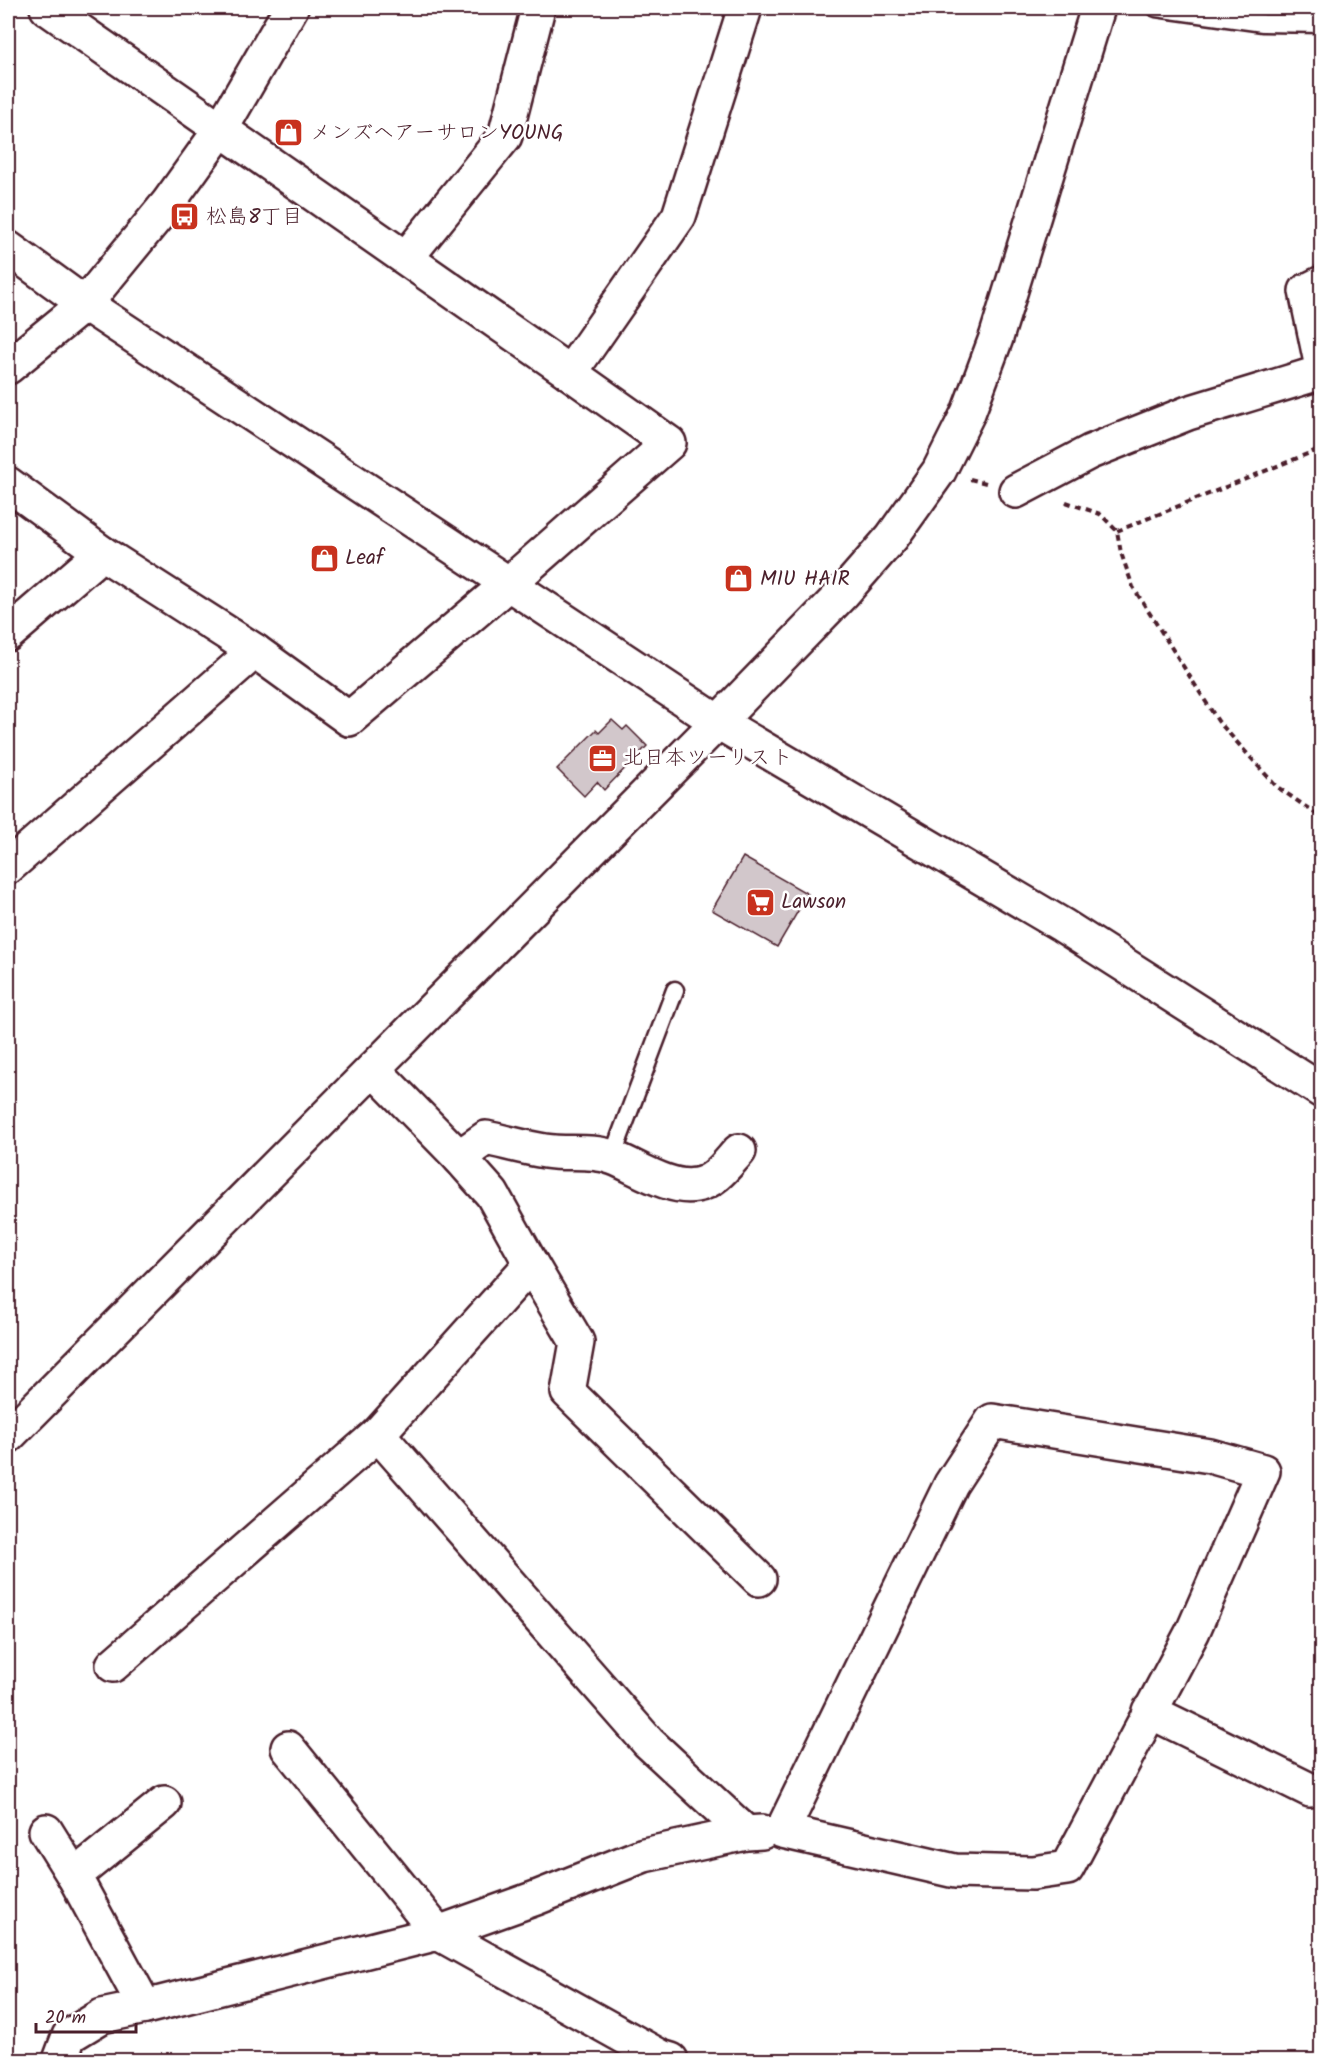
<svg xmlns="http://www.w3.org/2000/svg" width="1329" height="2068" font-family="Kalam,'Klee One',sans-serif">
<rect width="100%" height="100%" fill="#fff"/>
<filter id="ink" filterUnits="userSpaceOnUse"><feTurbulence type="fractalNoise" baseFrequency=".0167" numOctaves="2"/><feDisplacementMap in="SourceGraphic" scale="12" xChannelSelector="R" yChannelSelector="G"/><feConvolveMatrix kernelMatrix="1 2 1 2 8 2 1 2 1" color-interpolation-filters="sRGB"/></filter>
<g filter="url(#ink)">
<g fill="#d2c7cb" stroke="#4a1f2b" stroke-width="1.5">
<polygon points="612,720 623,730 627,726 647,746 604,790 597,782 584,796 557,769 596,730 599,733"/>
<polygon points="743,857 808,894 777,947 712,910"/>
</g>
<g fill="none" stroke-linecap="round" stroke-linejoin="round">
<defs>
<g id="lane">
<polyline points="1156,8 1263,23 1322,24"/>
<polyline points="612,1157 675,990"/>
</g>
<g id="street">
<polyline points="47,8 570,373"/>
<polyline points="406,258 505,136 538,8"/>
<polyline points="1322,283 1306,291 1322,367"/>
<polyline points="8,484 102,553 255,651"/>
<polyline points="1016,491 1090,452 1188,413 1322,372"/>
<polyline points="8,634 102,553"/>
<polyline points="8,867 255,651 349,719 508,584 669,443 570,373 679,216 745,8"/>
<polyline points="373,1069 459,1157 492,1194 531,1264 378,1434 648,1742 746,1833"/>
<path d="M 459,1157 L 486,1138 C 505,1142 525,1148 545,1151 C 568,1155 591,1149 614,1158 C 637,1167 670,1190 696,1185 C 715,1182 727,1164 739,1151"/>
<polyline points="531,1264 577,1342 568,1392 759,1579"/>
<polygon points="992,1421 1210,1456 1263,1471 1193,1631 1067,1868 1033,1873 955,1871 782,1831 951,1484"/>
<polyline points="113,1665 378,1434"/>
<polyline points="1149,1711 1310,1790"/>
<polyline points="288,1748 438,1933 661,2057 671,2060"/>
<polyline points="46,1831 74,1876 145,2007"/>
<polyline points="74,1876 164,1803"/>
<polyline points="60,2060 69,2036 102,2016 145,2007 438,1933 536,1898 644,1855 746,1833 762,1832"/>
</g>
<g id="secondary">
<polyline points="8,248 85,304 718,722 1062,925 1322,1091"/>
<polyline points="8,367 85,304 168,203 221,129 291,8"/>
<polyline points="8,1436 718,722 844,592 892,537 939,471 968,413 996,338 1098,8"/>
</g>
</defs>
<use href="#lane" stroke="#4a1f2b" stroke-width="21"/>
<use href="#street" stroke="#4a1f2b" stroke-width="38"/>
<use href="#secondary" stroke="#4a1f2b" stroke-width="38"/>
<g stroke="#4a1f2b" stroke-width="4" stroke-dasharray="6 4.5" stroke-linecap="butt">
<polyline points="970,479 986,483"/>
<polyline points="1066,502 1100,514 1117,531 1121,553 1133,587 1218,721 1276,786 1322,818"/>
<polyline points="1117,531 1322,448"/>
</g>
<use href="#lane" stroke="#fff" stroke-width="16"/>
<use href="#street" stroke="#fff" stroke-width="33"/>
<use href="#secondary" stroke="#fff" stroke-width="33"/>
</g>
</g>
<defs>
<symbol id="shop-square" viewBox="-11 -11 22 22"><rect x="-9" y="-9" width="18" height="18" rx="4" fill="#c8321e" stroke="#fff"/><path d="M-5-2.5h2.3a2.7 3.5 0 0 1 5.4 0H5L5.5 6h-11ZM-1.5-2.5h3a1.5 2.3 0 0 0-3 0Z" fill="#fff"/></symbol>
<symbol id="bus-square" viewBox="-11 -11 22 22"><rect x="-9" y="-9" width="18" height="18" rx="4" fill="#c8321e" stroke="#fff"/><path d="M-5-6H5V4H4V6H2V4H-2V6H-4V4H-5ZM-3.5-4V0h7V-4ZM-3.5 1.2v1.5H-2V1.2ZM2 1.2v1.5H3.5V1.2Z" fill="#fff"/></symbol>
<symbol id="office-square" viewBox="-11 -11 22 22"><rect x="-9" y="-9" width="18" height="18" rx="4" fill="#c8321e" stroke="#fff"/><path d="M-6-3h4V-5.5h4V-3h4V5H-6ZM-1-4.5V-3h2v-1.5ZM-6 0V1H6V0Z" fill="#fff"/></symbol>
<symbol id="supermarket-square" viewBox="-11 -11 22 22"><rect x="-9" y="-9" width="18" height="18" rx="4" fill="#c8321e" stroke="#fff"/><path d="M-6-5.5h2.5l.6 2H6L4.5 2H-2.5L-4.4-4H-6ZM-1.5 3.2a1.3 1.3 0 1 0 .1 0ZM3 3.2a1.3 1.3 0 1 0 .1 0Z" fill="#fff"/></symbol>
</defs>
<g fill-rule="evenodd">
<use href="#shop-square" x="272" y="116" width="33" height="33"/>
<use href="#bus-square" x="168" y="200" width="33" height="33"/>
<use href="#shop-square" x="308" y="542" width="33" height="33"/>
<use href="#shop-square" x="722" y="562" width="33" height="33"/>
<use href="#office-square" x="586" y="742" width="33" height="33"/>
<use href="#supermarket-square" x="744" y="886" width="33" height="33"/>
</g>
<g text-anchor="middle" dominant-baseline="central" stroke-width="5" stroke-linejoin="round" paint-order="stroke">
<g font-size="21" fill="#4a1f2b" stroke="#fff" text-anchor="start">
<text x="310" y="133">メンズヘアーサロンYOUNG</text>
<text x="206" y="217">松島8丁目</text>
<text x="345" y="558">Leaf</text>
<text x="760" y="579">MIU HAIR</text>
<text x="623" y="758">北日本ツーリスト</text>
<text x="781" y="902">Lawson</text>
</g>
</g>
<rect width="1329" height="2068" fill="none" stroke="#fff" stroke-width="30"/>
<rect x="15" y="15" width="1299" height="2038" fill="none" stroke="#4a1f2b" stroke-width="2" filter="url(#ink)"/>
<path d="M36 2023v9h100v-9" fill="none" stroke="#4a1f2b" stroke-width="3"/>
<text x="45" y="2023" font-size="18" fill="#4a1f2b" stroke="#ffffff" stroke-width="4.5" paint-order="stroke">20 m</text>
</svg>
